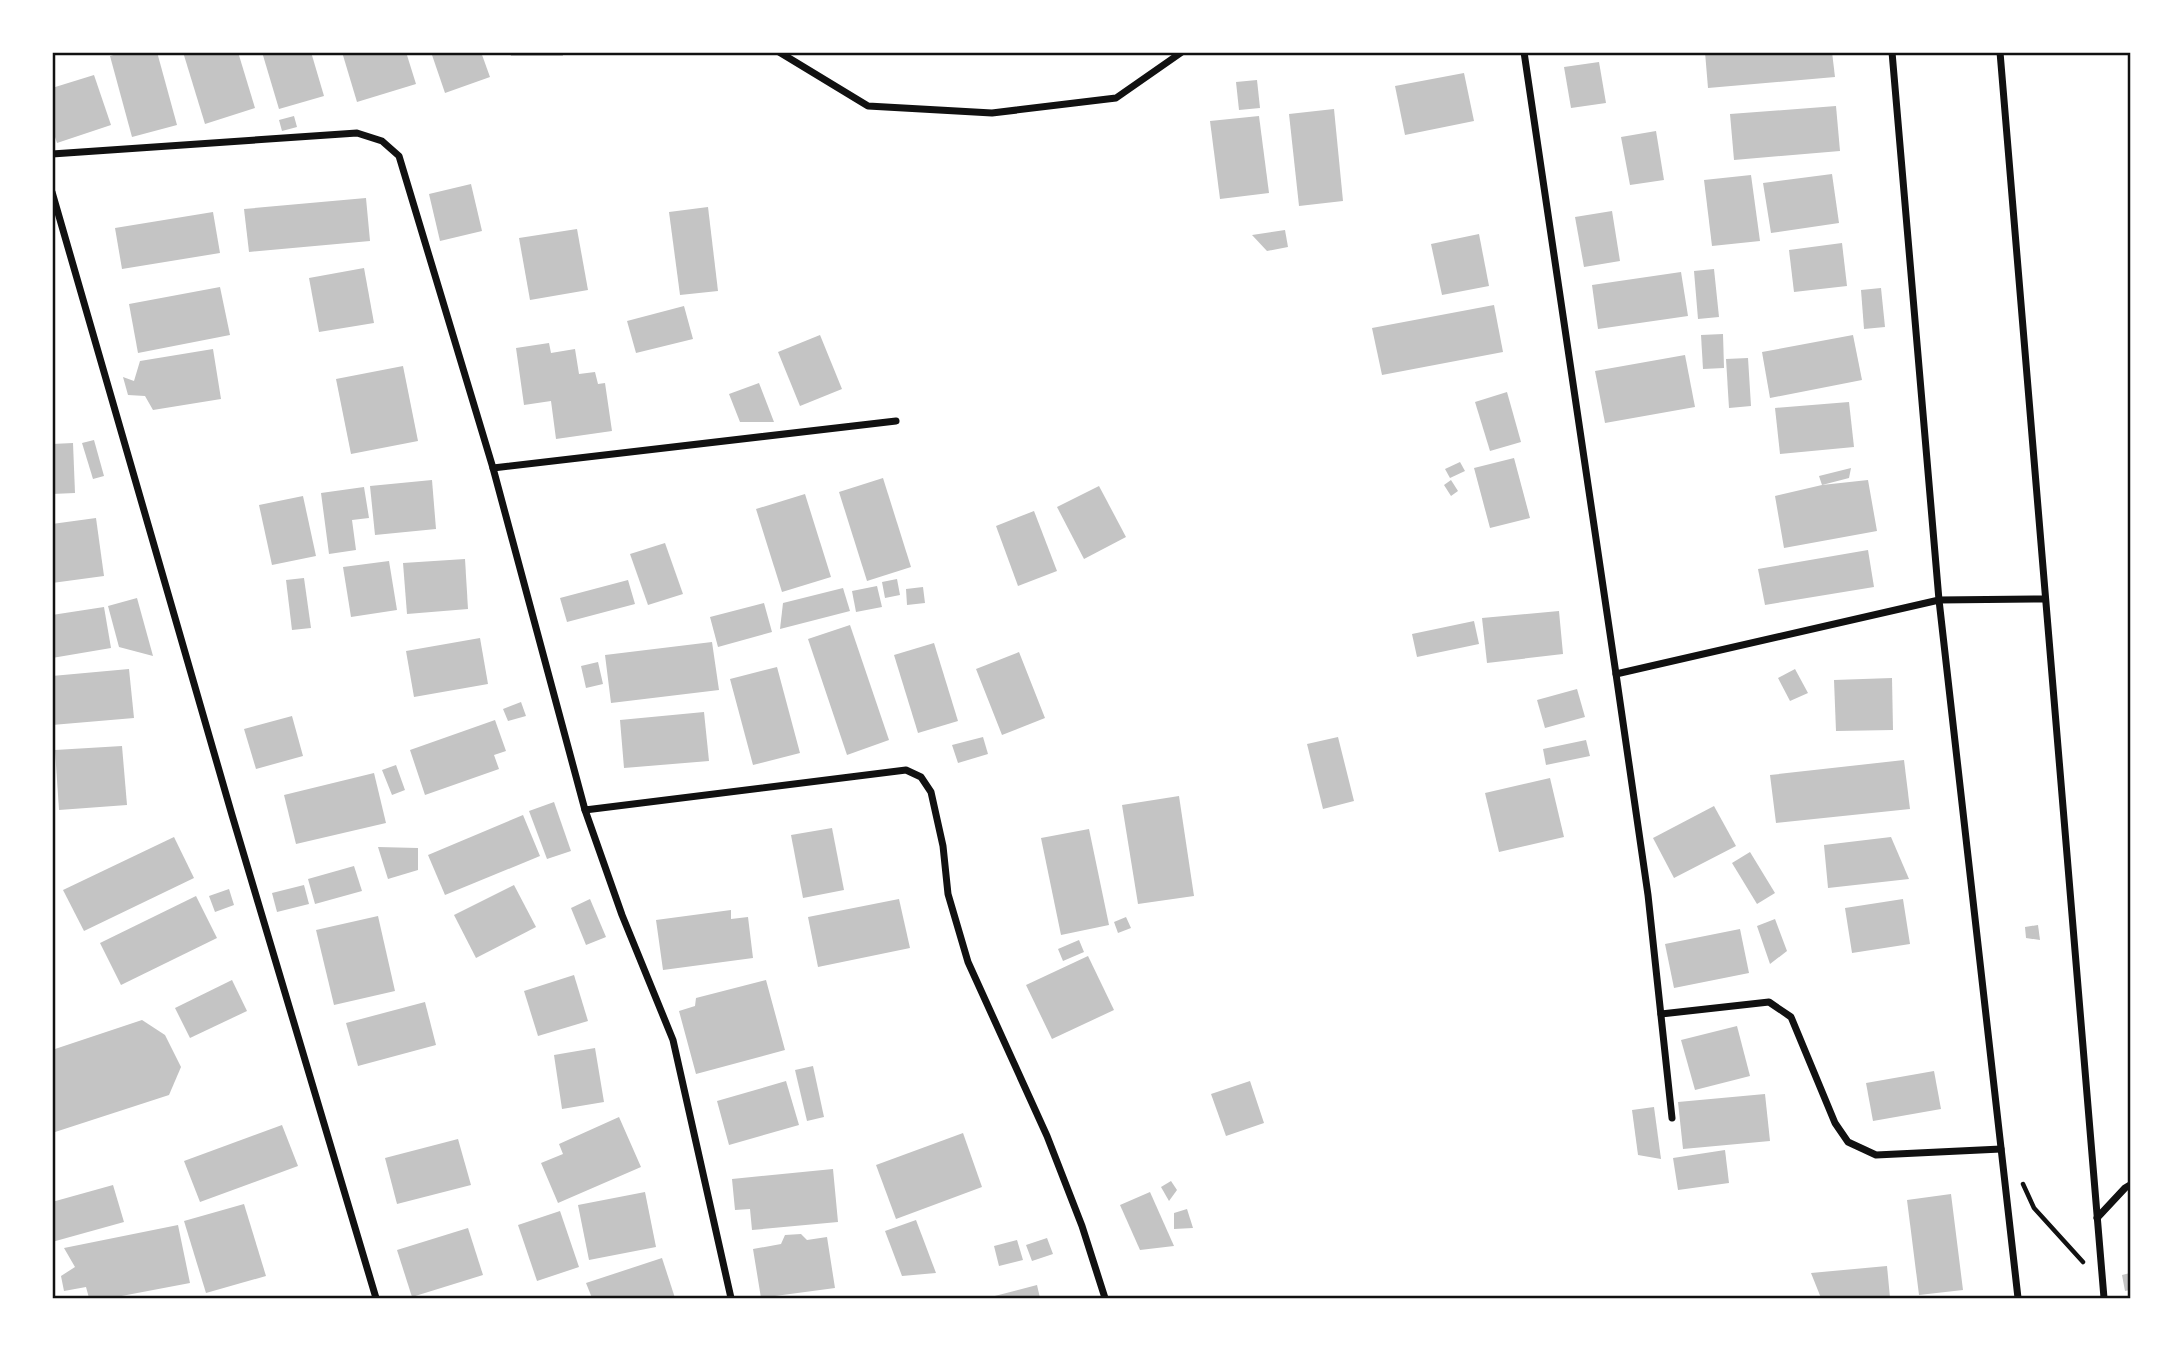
<svg xmlns="http://www.w3.org/2000/svg" width="2183" height="1351" font-family="'Archivo Narrow',sans-serif">
<rect width="100%" height="100%" fill="#fff"/>
<g fill="#c4c4c4">
<polygon points="124,52 157,52 177,125 132,137 110,56"/>
<polygon points="183,52 238,52 255,108 205,124"/>
<polygon points="262,52 311,52 324,96 279,109"/>
<polygon points="342,52 406,52 416,84 357,102"/>
<polygon points="431,52 481,52 490,77 445,93"/>
<polygon points="510,52 562,52 563,56 511,56"/>
<polygon points="1705,52 1832,52 1835,77 1708,88"/>
<polygon points="1599,62 1606,103 1571,108 1564,67"/>
<polygon points="1464,73 1474,121 1405,135 1395,86"/>
<polygon points="94,75 111,125 57,143 52,128 52,88"/>
<polygon points="1257,80 1260,108 1239,110 1236,82"/>
<polygon points="1836,106 1840,151 1734,160 1730,114"/>
<polygon points="1334,109 1343,201 1299,206 1289,114"/>
<polygon points="294,116 297,127 282,131 279,120"/>
<polygon points="1259,116 1269,193 1220,199 1210,121"/>
<polygon points="1656,131 1664,180 1630,185 1621,137"/>
<polygon points="1832,174 1839,223 1771,233 1763,183"/>
<polygon points="1751,175 1760,241 1712,246 1704,180"/>
<polygon points="471,184 482,231 440,241 429,194"/>
<polygon points="366,198 370,241 249,252 244,209"/>
<polygon points="708,207 718,291 680,295 669,212"/>
<polygon points="1612,211 1620,261 1584,267 1575,217"/>
<polygon points="213,212 220,253 122,269 115,228"/>
<polygon points="577,229 588,290 530,300 519,238"/>
<polygon points="1285,230 1288,247 1267,251 1252,235"/>
<polygon points="1479,234 1489,286 1442,295 1431,244"/>
<polygon points="1842,243 1847,286 1794,292 1789,250"/>
<polygon points="364,268 374,323 319,332 309,278"/>
<polygon points="1714,269 1719,317 1698,319 1694,271"/>
<polygon points="1681,272 1688,316 1598,329 1592,285"/>
<polygon points="220,287 230,335 138,353 129,304"/>
<polygon points="1881,288 1885,327 1864,329 1861,290"/>
<polygon points="1494,305 1503,352 1382,375 1372,328"/>
<polygon points="684,306 693,339 636,353 627,321"/>
<polygon points="1723,334 1724,368 1703,369 1701,335"/>
<polygon points="820,335 842,389 800,406 778,352"/>
<polygon points="1853,335 1862,380 1770,398 1762,352"/>
<polygon points="549,343 551,353 575,349 579,374 595,372 598,384 605,383 612,431 556,439 551,401 524,405 516,348"/>
<polygon points="213,349 221,399 153,410 145,396 128,395 123,377 134,381 140,361"/>
<polygon points="1685,355 1695,407 1605,423 1595,371"/>
<polygon points="1748,358 1751,406 1729,408 1726,359"/>
<polygon points="403,366 418,441 351,454 336,379"/>
<polygon points="759,383 774,422 740,422 729,394"/>
<polygon points="1507,392 1521,442 1490,451 1475,402"/>
<polygon points="1849,402 1854,447 1780,454 1775,408"/>
<polygon points="94,440 104,476 93,479 82,443"/>
<polygon points="73,443 75,493 52,494 52,444"/>
<polygon points="1514,458 1530,518 1490,528 1474,468"/>
<polygon points="1460,462 1465,471 1450,478 1445,469"/>
<polygon points="1851,468 1849,478 1822,485 1868,480 1877,531 1784,548 1775,496 1822,485 1819,476"/>
<polygon points="883,478 911,567 867,581 839,492"/>
<polygon points="432,480 436,529 375,535 370,486"/>
<polygon points="1451,480 1458,491 1451,496 1444,485"/>
<polygon points="1099,486 1126,537 1084,559 1057,507"/>
<polygon points="364,487 369,518 352,520 356,550 329,554 321,493"/>
<polygon points="805,494 831,577 782,592 756,509"/>
<polygon points="303,496 316,556 272,565 259,505"/>
<polygon points="1034,511 1057,571 1018,586 996,526"/>
<polygon points="96,518 104,576 52,583 52,524"/>
<polygon points="665,543 683,594 648,605 630,554"/>
<polygon points="1868,550 1874,587 1765,605 1758,569"/>
<polygon points="465,559 468,609 407,614 403,563"/>
<polygon points="389,561 397,610 351,617 343,567"/>
<polygon points="304,578 311,628 292,630 286,580"/>
<polygon points="897,579 900,595 885,598 882,582"/>
<polygon points="628,580 635,604 567,622 560,598"/>
<polygon points="877,586 882,607 856,612 852,591"/>
<polygon points="923,587 925,603 907,605 906,589"/>
<polygon points="843,588 850,611 780,629 783,603"/>
<polygon points="137,598 153,656 119,647 108,606"/>
<polygon points="764,603 772,632 718,647 710,617"/>
<polygon points="104,607 111,648 52,658 52,615"/>
<polygon points="1559,611 1563,654 1487,663 1482,618"/>
<polygon points="1474,621 1479,644 1417,657 1412,634"/>
<polygon points="850,625 889,740 847,755 808,639"/>
<polygon points="480,638 488,684 414,697 406,651"/>
<polygon points="712,642 719,690 611,703 605,655"/>
<polygon points="934,643 958,721 918,733 894,655"/>
<polygon points="1019,652 1045,718 1002,735 976,669"/>
<polygon points="598,662 603,684 586,688 581,666"/>
<polygon points="777,667 800,753 753,765 730,679"/>
<polygon points="129,669 134,718 52,725 52,676"/>
<polygon points="1795,669 1808,693 1790,701 1778,678"/>
<polygon points="1892,678 1893,730 1836,731 1834,680"/>
<polygon points="1577,689 1585,717 1545,728 1537,700"/>
<polygon points="521,702 526,716 508,721 503,709"/>
<polygon points="704,712 709,761 624,768 620,720"/>
<polygon points="292,716 303,756 256,769 244,729"/>
<polygon points="495,720 506,751 494,755 499,769 425,795 410,750"/>
<polygon points="983,737 988,754 958,763 952,745"/>
<polygon points="1338,737 1354,801 1323,809 1307,744"/>
<polygon points="1586,740 1590,756 1546,765 1543,749"/>
<polygon points="122,746 127,805 59,810 55,750"/>
<polygon points="1904,760 1910,809 1776,823 1770,775"/>
<polygon points="396,765 405,790 392,795 382,770"/>
<polygon points="374,773 386,823 296,844 284,795"/>
<polygon points="1550,778 1564,837 1499,852 1485,793"/>
<polygon points="1179,796 1194,896 1138,904 1122,805"/>
<polygon points="554,802 571,851 547,859 529,811"/>
<polygon points="1714,806 1736,846 1674,878 1653,838"/>
<polygon points="523,815 540,856 445,895 428,855"/>
<polygon points="832,828 844,890 803,898 791,835"/>
<polygon points="1089,829 1109,925 1061,935 1041,838"/>
<polygon points="174,837 194,878 84,931 63,890"/>
<polygon points="1891,837 1909,879 1828,888 1824,845"/>
<polygon points="378,847 418,848 418,870 388,879"/>
<polygon points="1750,852 1775,893 1757,904 1732,863"/>
<polygon points="354,866 362,891 315,904 308,879"/>
<polygon points="304,885 309,904 277,912 272,893"/>
<polygon points="514,885 536,927 476,958 454,915"/>
<polygon points="229,889 234,905 215,912 209,896"/>
<polygon points="196,896 217,938 121,985 100,943"/>
<polygon points="590,899 606,937 586,945 571,908"/>
<polygon points="899,899 910,948 818,967 808,917"/>
<polygon points="1903,899 1910,944 1852,953 1845,908"/>
<polygon points="731,910 731,919 748,917 753,958 663,970 656,920"/>
<polygon points="378,916 395,991 334,1005 316,930"/>
<polygon points="1126,917 1131,928 1118,933 1114,922"/>
<polygon points="1775,919 1787,951 1770,964 1757,926"/>
<polygon points="2038,925 2040,940 2026,938 2025,927"/>
<polygon points="1740,929 1749,973 1674,988 1665,944"/>
<polygon points="1079,940 1084,952 1063,961 1058,949"/>
<polygon points="1088,956 1114,1010 1052,1039 1026,985"/>
<polygon points="574,975 588,1021 538,1036 524,991"/>
<polygon points="232,980 247,1011 190,1038 175,1008"/>
<polygon points="766,980 785,1050 696,1074 679,1011 695,1006 696,998"/>
<polygon points="425,1002 436,1045 358,1066 346,1023"/>
<polygon points="142,1020 165,1035 181,1067 169,1095 52,1133 52,1050"/>
<polygon points="1737,1026 1750,1076 1695,1090 1681,1040"/>
<polygon points="595,1048 604,1102 562,1109 554,1055"/>
<polygon points="813,1066 824,1117 807,1121 795,1070"/>
<polygon points="1934,1071 1941,1109 1873,1121 1866,1083"/>
<polygon points="786,1081 799,1125 729,1145 717,1101"/>
<polygon points="1250,1081 1264,1123 1226,1136 1211,1094"/>
<polygon points="1765,1094 1770,1141 1683,1149 1678,1102"/>
<polygon points="1654,1107 1661,1159 1638,1155 1632,1110"/>
<polygon points="619,1117 641,1167 558,1203 541,1163 563,1154 559,1144"/>
<polygon points="282,1125 298,1166 200,1202 184,1161"/>
<polygon points="963,1133 982,1187 896,1219 876,1165"/>
<polygon points="458,1139 471,1185 397,1204 385,1158"/>
<polygon points="1725,1150 1729,1183 1678,1190 1673,1158"/>
<polygon points="833,1169 838,1222 752,1230 750,1209 735,1210 732,1179"/>
<polygon points="1171,1181 1177,1190 1169,1201 1161,1187"/>
<polygon points="113,1185 124,1222 52,1242 52,1202"/>
<polygon points="645,1192 656,1247 589,1260 578,1205"/>
<polygon points="1150,1192 1174,1246 1140,1250 1120,1205"/>
<polygon points="1951,1194 1963,1290 1919,1295 1907,1200"/>
<polygon points="244,1204 266,1276 206,1293 184,1221"/>
<polygon points="1187,1209 1193,1228 1174,1229 1174,1213"/>
<polygon points="560,1211 579,1267 537,1281 518,1225"/>
<polygon points="916,1220 936,1273 902,1276 885,1231"/>
<polygon points="178,1225 190,1283 111,1298 89,1298 86,1287 64,1291 61,1276 75,1267 64,1248"/>
<polygon points="468,1228 483,1275 412,1297 397,1250"/>
<polygon points="801,1234 807,1240 827,1237 835,1288 761,1298 753,1249 781,1244 785,1235"/>
<polygon points="1047,1238 1053,1254 1032,1261 1026,1245"/>
<polygon points="1017,1240 1023,1260 999,1266 994,1246"/>
<polygon points="662,1258 675,1298 592,1298 586,1283"/>
<polygon points="1887,1266 1890,1298 1821,1298 1811,1273"/>
<polygon points="2130,1273 2130,1290 2125,1291 2122,1275"/>
<polygon points="1037,1285 1040,1298 987,1298"/>
</g>
<g fill="none" stroke-linecap="round" stroke-linejoin="round">
<polyline stroke="#111" stroke-width="4.5" points="2023,1184 2034,1208 2083,1262"/>
<g stroke="#111" stroke-width="7">
<polyline points="779,52 868,106 992,113 1116,98 1182,52"/>
<polyline points="1524,52 1616,674 1939,600 1892,52"/>
<polyline points="2000,52 2104,1298"/>
<polyline points="52,154 357,133 382,141 399,156 493,468 585,810 906,770 921,777 931,792 943,846 948,894 968,962 1047,1136 1082,1226 1105,1298"/>
<polyline points="52,192 232,815 376,1298"/>
<polyline points="493,468 896,421"/>
<polyline points="1616,674 1648,895 1672,1118"/>
<polyline points="585,810 622,915 673,1040 731,1298"/>
<polyline points="1661,1014 1769,1002 1791,1017 1835,1123 1848,1142 1876,1155 2001,1149"/>
<polyline points="2097,1218 2125,1188 2130,1185"/>
<polyline points="2018,1298 1939,600 2045,599"/>
</g>
</g>
<rect width="2183" height="1351" fill="none" stroke="#ffffff" stroke-width="108"/>
<rect x="54" y="54" width="2075" height="1243" fill="none" stroke="#111" stroke-width="2.5"/>
</svg>
